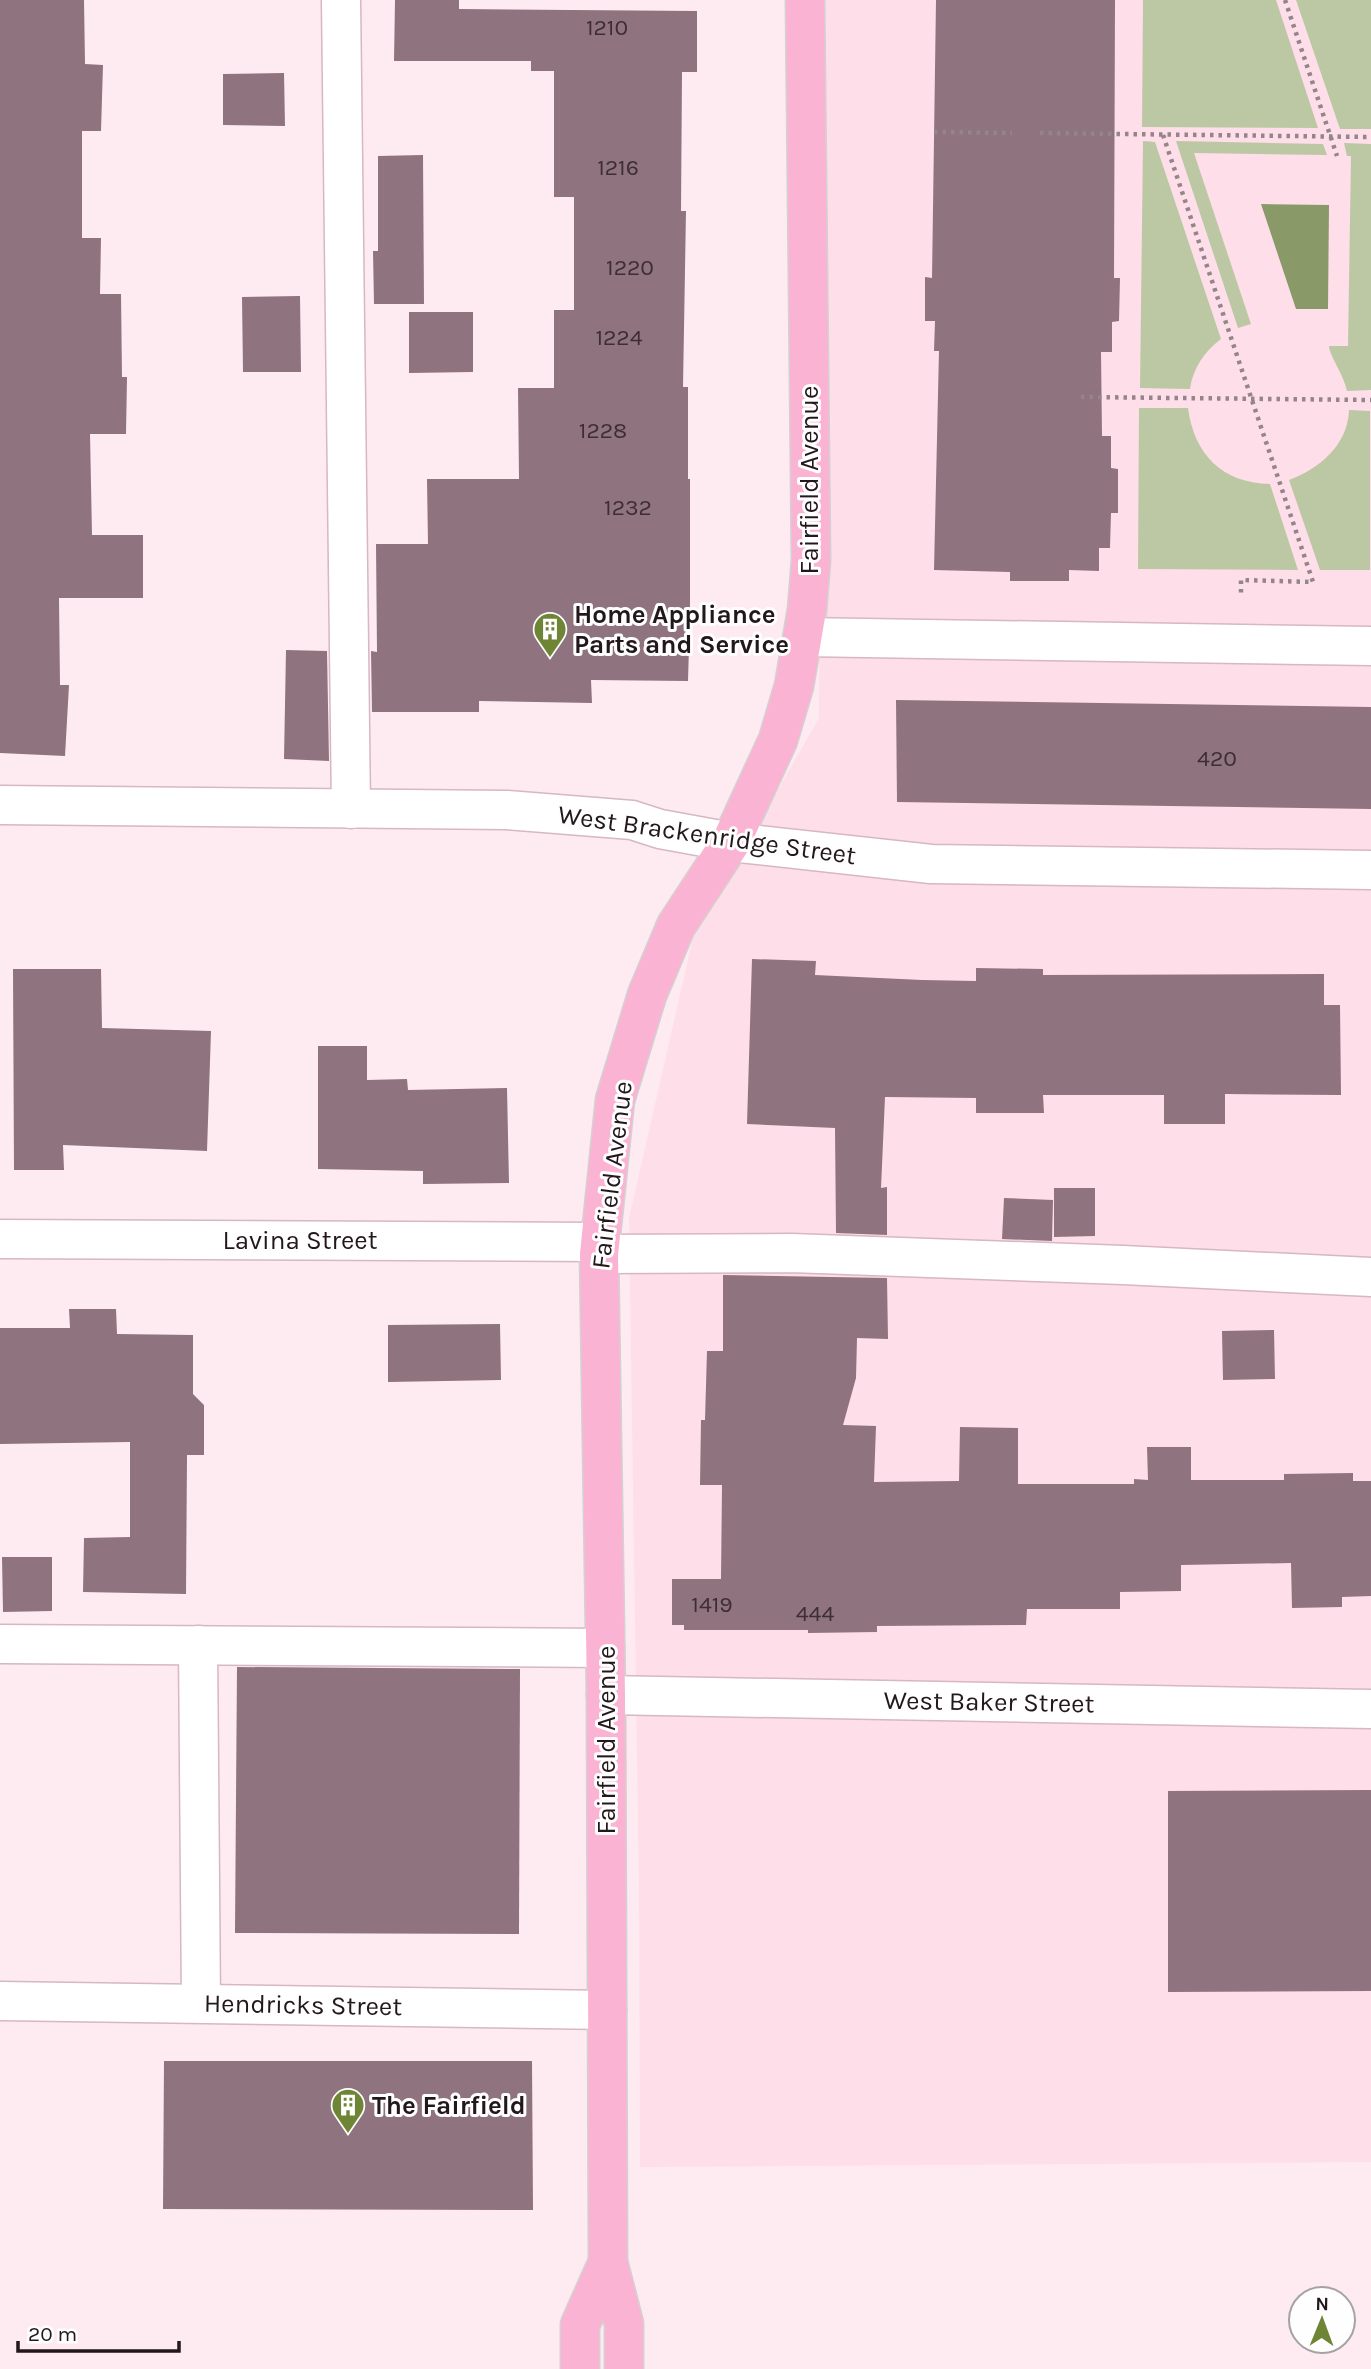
<svg xmlns="http://www.w3.org/2000/svg" width="1371" height="2369" font-family="Karla,sans-serif">
<rect width="100%" height="100%" fill="#feebf2"/>
<polygon fill="#fedee9" points="822,0 1371,0 1371,2162 640,2167 639,1891 629,1218 693,938 819,718"/>
<g fill="#bcc8a4">
<polygon points="1143,0 1276,0 1318,128 1142,127"/>
<polygon points="1296,0 1371,0 1371,129 1340,129"/>
<path d="M 1143,141 L 1155,142 L 1221,339 C 1204,352 1193,368 1190,389 L 1140,388 Z"/>
<polygon points="1176,141 1323,144 1327,155 1194,153 1251,324 1238,328"/>
<path d="M 1344,143 L 1371,144 L 1371,390 L 1347,391 C 1344,375 1329,355 1329,346 L 1348,346 L 1351,156 L 1347,156 Z"/>
<path d="M 1139,408 L 1188,408 C 1194,454 1222,483 1270,484 L 1298,570 L 1138,569 Z"/>
<path d="M 1349,410 L 1370,411 L 1370,570 L 1320,570 L 1289,480 C 1319,469 1348,445 1349,410 Z"/>
</g>
<polygon fill="#899968" points="1261,204 1329,205 1328,309 1296,309"/>
<g fill="#8f737e">
<polygon points="0,0 84,0 85,64 103,65 101,131 82,131 82,238 101,238 100,294 121,294 122,377 127,377 126,434 90,434 92,535 143,535 143,598 59,598 60,685 69,685 65,756 0,753"/>
<polygon points="395,0 459,0 459,9 697,11 697,72 682,72 681,211 686,211 683,387 688,387 688,479 690,479 690,612 688,681 591,680 592,703 479,701 479,712 372,712 371,651 377,652 376,544 428,544 427,479 519,479 518,388 554,388 554,310 574,310 574,197 554,197 554,71 531,71 531,61 394,61"/>
<polygon points="936,0 1115,0 1114,278 1120,278 1119,321 1112,322 1112,352 1101,352 1102,436 1111,436 1111,468 1118,469 1118,513 1111,513 1110,548 1099,548 1099,571 1069,570 1069,581 1010,581 1010,572 934,570 939,351 934,351 935,321 925,321 925,277 932,278"/>
<polygon points="284,73 285,126 223,125 223,74"/>
<polygon points="423,155 424,304 374,304 373,251 378,251 378,156"/>
<polygon points="300,296 301,372 243,372 242,297"/>
<polygon points="409,312 473,312 473,372 409,373"/>
<polygon points="286,650 327,651 329,761 284,759"/>
<polygon points="896,700 1371,707 1371,809 897,802"/>
<polygon points="752,959 816,961 815,975 922,980 976,981 976,968 1043,969 1043,975 1324,974 1324,1005 1340,1005 1341,1095 1225,1094 1225,1124 1164,1124 1164,1095 1043,1095 1044,1113 976,1113 976,1098 885,1097 881,1188 887,1187 887,1235 836,1233 835,1128 747,1124"/>
<polygon points="13,969 101,969 102,1028 211,1031 207,1151 63,1145 64,1170 14,1170"/>
<polygon points="318,1046 367,1046 367,1080 407,1079 408,1090 507,1088 509,1183 423,1184 423,1171 318,1169"/>
<polygon points="1054,1188 1095,1188 1095,1236 1054,1237"/>
<polygon points="1004,1198 1053,1200 1052,1241 1002,1239"/>
<polygon points="723,1275 887,1278 888,1339 857,1338 856,1378 843,1425 876,1426 874,1482 959,1481 960,1427 1018,1428 1018,1484 1134,1484 1134,1479 1148,1480 1147,1447 1191,1447 1191,1480 1284,1480 1284,1474 1353,1473 1353,1481 1371,1481 1371,1596 1342,1597 1342,1607 1292,1608 1291,1563 1181,1565 1181,1591 1120,1592 1120,1609 1027,1609 1026,1625 877,1626 877,1632 808,1633 808,1630 684,1630 684,1625 672,1625 672,1579 721,1579 722,1485 700,1485 701,1420 705,1420 707,1351 723,1351"/>
<polygon points="69,1309 116,1309 117,1334 193,1335 193,1394 204,1405 204,1455 187,1455 186,1594 83,1592 84,1538 130,1537 130,1442 0,1444 0,1328 70,1328"/>
<polygon points="500,1324 501,1380 388,1382 388,1325"/>
<polygon points="1274,1330 1275,1379 1223,1380 1222,1331"/>
<polygon points="2,1557 52,1557 52,1611 3,1612"/>
<polygon points="237,1667 520,1669 519,1934 235,1933"/>
<polygon points="1371,1790 1371,1991 1168,1992 1168,1791"/>
<polygon points="164,2061 532,2061 533,2210 163,2209"/>
</g>
<g fill="none" stroke-linecap="round" stroke-linejoin="round">
<defs>
<g id="minor">
<polyline points="341,0 351,809"/>
<polyline points="803,637 1371,646"/>
<polyline points="0,805 507,810 632,820 660,829 731,842 931,864 1371,870"/>
<polyline points="0,1239 599,1242"/>
<polyline points="599,1254 791,1253 1123,1265 1371,1277"/>
<polyline points="0,1644 605,1648"/>
<polyline points="198,1645 201,2003"/>
<polyline points="606,1695 1371,1709"/>
<polyline points="0,2001 607,2010"/>
</g>
<g id="major">
<polyline points="580,2369 580,2325 608,2262"/>
<polyline points="624,2369 624,2324 608,2262 606,1695 599,1254 615,1100 647,995 676,926 731,842 778,740 794,686 807,610 811,561 805,0"/>
</g>
</defs>
<use href="#minor" stroke="#d6b7c2" stroke-width="41"/>
<use href="#major" stroke="#d3d1d1" stroke-width="41"/>
<g stroke="#94858b" stroke-width="4.5" stroke-dasharray="3.5 5" stroke-linecap="butt">
<polyline points="1285,0 1337,156"/>
<polyline points="934,132 1012,133"/>
<polyline points="1040,133 1371,137"/>
<polyline points="1163,135 1313,582 1241,580 1241,594"/>
<polyline points="1081,397 1371,400"/>
</g>
<use href="#minor" stroke="#fff" stroke-width="38"/>
<use href="#major" stroke="#fbb3d3" stroke-width="38"/>
</g>
<defs>
<symbol id="building-pin" viewBox="-11 -11 22 30"><path d="M0 17L-7.5 6A9.5 9.5 0 1 1 7.5 6Z" fill="#6f8536" stroke="#fefefe"/><path d="M-4-6H4V6H1V3H-1V6H-4ZM-2.5-4.3h1.7v1.8h-1.7ZM.8-4.3h1.7v1.8H.8ZM-2.5-1h1.7V.8h-1.7ZM.8-1h1.7V.8H.8Z" fill="#fff"/></symbol>
</defs>
<g fill-rule="evenodd">
<use href="#building-pin" x="531" y="610" width="38" height="52"/>
<use href="#building-pin" x="329" y="2086" width="38" height="52"/>
</g>
<g text-anchor="middle" dominant-baseline="central" stroke-width="6" stroke-linejoin="round" paint-order="stroke">
<g font-size="23" fill="#3d2e34">
<text x="607" y="27">1210</text>
<text x="618" y="167">1216</text>
<text x="630" y="267">1220</text>
<text x="619" y="337">1224</text>
<text x="603" y="430">1228</text>
<text x="628" y="507">1232</text>
<text x="1217" y="758">420</text>
<text x="712" y="1604">1419</text>
<text x="815" y="1613">444</text>
</g>
<g font-size="26" fill="#22171b" stroke="#fefefe">
<text transform="translate(809 480) rotate(-90)">Fairfield Avenue</text>
<text transform="translate(707 835) rotate(8)">West Brackenridge Street</text>
<text transform="translate(612 1175) rotate(-83)">Fairfield Avenue</text>
<text x="300" y="1240">Lavina Street</text>
<text transform="translate(989 1702) rotate(1)">West Baker Street</text>
<text transform="translate(606 1740) rotate(-90)">Fairfield Avenue</text>
<text transform="translate(303 2005) rotate(1)">Hendricks Street</text>
</g>
<g font-size="26" font-weight="bold" fill="#22171b" stroke="#fefefe" text-anchor="start">
<text x="574" y="614">Home Appliance<tspan x="574" dy="30">Parts and Service</tspan></text>
<text x="372" y="2105">The Fairfield</text>
</g>
</g>
<g transform="translate(1322 2320) rotate(1)"><circle r="33" fill="#fefefe" stroke="#a6a2a3" stroke-width="2"/>
<path d="M0-5L12 26L0 18L-12 26Z" fill="#6f8536"/>
<text y="-10" font-size="19" font-weight="bold" text-anchor="middle" fill="#22171b">N</text>
</g>
<path d="M18 2341v10h161v-10" fill="none" stroke="#22171b" stroke-width="3.5"/>
<text x="28" y="2341" font-size="21" fill="#22171b" stroke="#fefefe" stroke-width="5" paint-order="stroke">20 m</text>
</svg>
